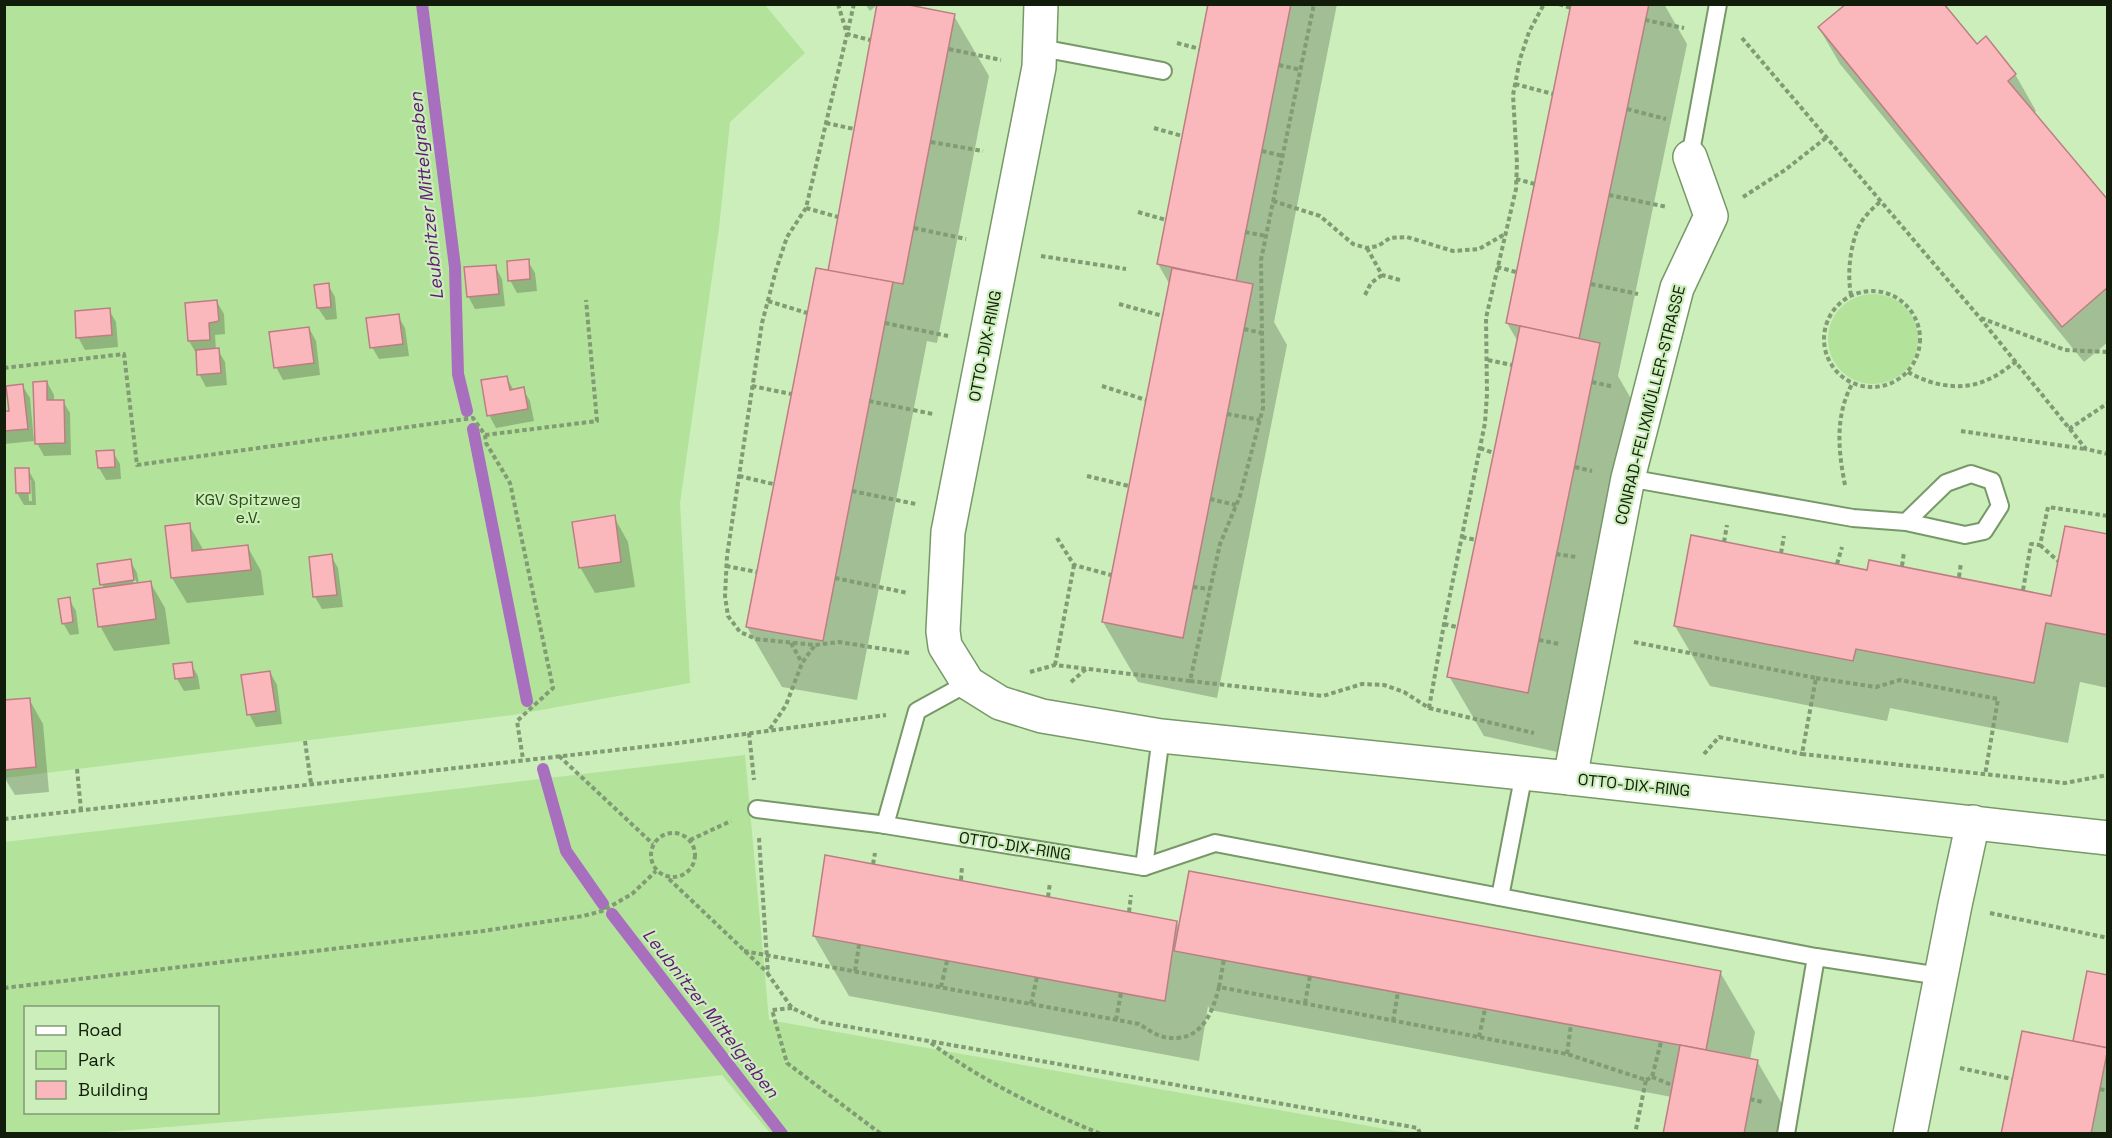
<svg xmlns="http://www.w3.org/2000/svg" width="2112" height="1138" font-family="'Space Grotesk',sans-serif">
<rect width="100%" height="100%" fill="#cbeeba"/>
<g fill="#b3e29b" fill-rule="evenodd">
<polygon points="4,5 765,5 805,53 730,122 719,228 680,503 690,683 513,715 5,778"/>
<circle cx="1873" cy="339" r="45"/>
<path d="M 745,755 L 769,1020 L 1408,1133 L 770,1133 L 722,1075 L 532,1097 L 94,1133 L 5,1133 L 4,842 ZM 26,1008 L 218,1008 L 218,1112 L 26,1112 Z"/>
</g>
<g fill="#0003" fill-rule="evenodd">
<polygon points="865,4 878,4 870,11"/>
<polygon points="1210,4 1337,4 1274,322 1287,345 1217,698 1138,682 1103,622 1170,285 1158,264"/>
<polygon points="1573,4 1664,4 1687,44 1618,376 1634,404 1562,753 1484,736 1449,676 1518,342 1507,323"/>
<polygon points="954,16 989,76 937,343 927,341 857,700 782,687 747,627 830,273"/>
<polygon points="1819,28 1977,46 2015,74 2036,111 2033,114 2108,202 2108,342 2084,362 1840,64"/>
<polygon points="528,261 535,273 537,291 517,293 510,280"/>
<polygon points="495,266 502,279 505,306 475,309 468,296"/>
<polygon points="328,285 335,297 337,319 326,320 318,308"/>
<polygon points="217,302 224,314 225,334 215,335 216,350 218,350 225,362 227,385 206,387 199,374 196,353 189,341 186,304"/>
<polygon points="109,310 116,322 118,347 85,350 78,337"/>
<polygon points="398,316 405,328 409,356 379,359 372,347"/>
<polygon points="309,328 316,341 320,375 283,380 276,367"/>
<polygon points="507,378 514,391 523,389 530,401 534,421 496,428 489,415"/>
<polygon points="47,382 54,395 54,402 63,401 70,413 71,455 44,456 37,443"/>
<polygon points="22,385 30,398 34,441 4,444 4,413 10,412"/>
<polygon points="113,452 120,464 121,479 106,480 99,468 98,453"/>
<path d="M 28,469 L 35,482 L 36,505 L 24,505 L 17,493 ZM 28,480 L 31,480 L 32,501 L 29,501 Z"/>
<polygon points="614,517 628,542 635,587 595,593 580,567"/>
<polygon points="189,525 204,551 247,546 261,571 264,595 187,603 172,578"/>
<polygon points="2108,535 2108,688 2080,682 2068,743 1890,708 1887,721 1710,686 1675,626 1868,571 2053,597"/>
<polygon points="331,556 338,568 343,607 322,609 315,597"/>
<path d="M 130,560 L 137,573 L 139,584 L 150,582 L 165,608 L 170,644 L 114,651 L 100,626 L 104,589 L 102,584 ZM 132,573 L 138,585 L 135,585 L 129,574 Z"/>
<polygon points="69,599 76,611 79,634 70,635 63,623"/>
<polygon points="191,664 198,676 200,689 184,691 177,679"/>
<polygon points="270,672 277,685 282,724 256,727 249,714"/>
<polygon points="29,699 43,724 49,792 15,795 4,777 4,701"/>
<polygon points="1176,922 1180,928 1720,972 1755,1032 1750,1060 1757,1061 1792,1121 1789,1134 1665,1134 1672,1097 1210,1010 1208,1006 1199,1061 849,996 814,936"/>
<polygon points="2088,973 2108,977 2108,1134 2003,1134 2074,1043"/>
</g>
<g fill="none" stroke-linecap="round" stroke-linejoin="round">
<g stroke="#a76fbe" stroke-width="12">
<polyline points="422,4 455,267 458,374 467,411"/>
<polyline points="473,429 527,701"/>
<polyline points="543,769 566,851 603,904"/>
<polyline points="612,914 782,1134"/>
</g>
</g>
<g fill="#fbb8bc" stroke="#bc7e82" stroke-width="1.5">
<polygon points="877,4 904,4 955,14 903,284 828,271"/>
<polygon points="1208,4 1291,4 1236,281 1157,264"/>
<polygon points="1571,4 1649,4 1579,339 1506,323"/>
<polygon points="1846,4 1944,4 1977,44 1986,36 2016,74 2008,81 2108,200 2108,287 2062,327 1818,27"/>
<polygon points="529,259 530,279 508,281 507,261"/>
<polygon points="496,265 499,294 467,297 464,267"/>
<polygon points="816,268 893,282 823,641 746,627"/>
<polygon points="1172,268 1253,284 1183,638 1102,622"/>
<polygon points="329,283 331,307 317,308 314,285"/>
<polygon points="217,300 219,321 209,323 210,340 188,341 185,303"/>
<polygon points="110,308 112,335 76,338 75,311"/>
<polygon points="399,314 403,344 370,348 366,318"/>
<polygon points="1520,326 1600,343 1528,693 1447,677"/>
<polygon points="309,327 314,363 274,368 269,332"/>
<polygon points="219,348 221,373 197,375 196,350"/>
<polygon points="507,376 510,390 524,387 528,409 487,416 481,380"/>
<polygon points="47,381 47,400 64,400 65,443 35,444 33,382"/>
<polygon points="23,384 28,429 4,431 4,411 9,411 6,386"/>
<polygon points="114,450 115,467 98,468 96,451"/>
<polygon points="15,468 29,468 30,493 16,493"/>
<polygon points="615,515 621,562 579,568 572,522"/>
<polygon points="190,523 192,551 248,545 251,570 171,578 165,526"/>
<polygon points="2065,526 2108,534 2108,635 2046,623 2034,683 1856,649 1853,661 1674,626 1691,535 1867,570 1869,560 2051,596"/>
<polygon points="332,554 337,595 313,597 309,557"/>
<polygon points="131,559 134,580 100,585 97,564"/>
<polygon points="151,581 156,619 98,627 93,589"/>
<polygon points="70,597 73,622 62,624 58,599"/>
<polygon points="192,662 194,677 175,679 173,664"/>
<polygon points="270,671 276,711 247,715 241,675"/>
<polygon points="30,698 36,767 4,770 4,700"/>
<polygon points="825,855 1177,921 1165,1001 813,936"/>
<polygon points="1189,871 1721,971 1706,1050 1174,951"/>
<polygon points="2087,971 2108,975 2108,1048 2073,1041"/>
<polygon points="2022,1031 2108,1048 2091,1134 2001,1134"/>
<polygon points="1680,1045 1758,1060 1744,1134 1663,1134"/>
</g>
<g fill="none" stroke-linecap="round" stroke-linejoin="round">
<defs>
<g id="lane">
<polyline points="1041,48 1163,71"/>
<polyline points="1690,157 1718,4"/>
<polyline points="1628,478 1853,518 1906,522 1946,483 1971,474 1992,481 2000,506 1984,531 1965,535 1906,522"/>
<polyline points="757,809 879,824 1144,867 1215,843 1816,957"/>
<polyline points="885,825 917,711 968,683"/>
<polyline points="1144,867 1161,736"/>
<polyline points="1500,897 1524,773"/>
<polyline points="1786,1134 1816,957 1940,976"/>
</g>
<g id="street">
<polyline points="1041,4 1039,67 948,532 943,631 945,646 968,683 1000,703 1042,716 1161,736 1570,778 2108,838"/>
<polyline points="1570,778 1628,478 1677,288 1711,216 1690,157"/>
<polyline points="1910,1134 1955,905 1973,822"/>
</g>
</defs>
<use href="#lane" stroke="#789869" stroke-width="20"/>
<use href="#street" stroke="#789869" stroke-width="36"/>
<g stroke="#819b74" stroke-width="4" stroke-dasharray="4.5 3" stroke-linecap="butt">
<polyline points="838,4 847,34 806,208 787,237 776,270 762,323 727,556 725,596 728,616 740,632 756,639 815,645 839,642 909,653"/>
<polyline points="854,4 847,34 870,40"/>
<polyline points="1559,4 1571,8"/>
<polyline points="1645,20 1684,28"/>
<polyline points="1742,38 1980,318 2086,449 2108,454"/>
<polyline points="1177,43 1200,49"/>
<polyline points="949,49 1001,60"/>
<polyline points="1279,65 1301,70"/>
<polyline points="1515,84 1553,94"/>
<polyline points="1627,109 1666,119"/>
<polyline points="826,123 854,129"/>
<polyline points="1154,128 1182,136"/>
<polyline points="931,142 983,151"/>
<polyline points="1262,151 1283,156"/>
<polyline points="1516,179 1535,184"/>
<polyline points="1609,195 1667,207"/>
<polyline points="1743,197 1785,170 1827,137"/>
<polyline points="1273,201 1320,216 1353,244 1367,248 1378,246 1390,238 1407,237 1453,251 1479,249 1505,234"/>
<polyline points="806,208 838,217"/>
<polyline points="1138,212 1166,220"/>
<polyline points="914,228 966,239"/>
<polyline points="1245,232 1266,236"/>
<polyline points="1367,248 1382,275 1400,280"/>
<polyline points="1041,256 1126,269"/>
<polyline points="1497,267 1516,272"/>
<polyline points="1591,284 1638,294"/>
<circle cx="1872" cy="339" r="48"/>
<polyline points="1365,295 1371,283 1382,275"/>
<path d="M 1851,295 C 1847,274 1850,246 1859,226 C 1864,216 1873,208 1881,201"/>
<polyline points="768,301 807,313"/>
<polyline points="1119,304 1163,316"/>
<polyline points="1981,318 2065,350 2108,352"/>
<polyline points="885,323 948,336"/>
<polyline points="1244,329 1262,333"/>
<polyline points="1488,360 1512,365"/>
<polyline points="4,368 124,354 137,465 473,418 485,435 486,443 510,483 553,688 517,721 523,759"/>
<path d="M 1908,372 C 1932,386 1964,392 1989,379 C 1999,375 2008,367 2017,361"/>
<polyline points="1592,382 1614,387"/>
<polyline points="752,386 791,394"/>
<polyline points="1102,386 1146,400"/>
<polyline points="869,401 933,414"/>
<polyline points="1227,414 1260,420"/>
<polyline points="2069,429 2108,403"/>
<polyline points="1961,431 2085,449"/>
<polyline points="485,435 597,421 586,300"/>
<polyline points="1480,448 1494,453"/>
<polyline points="1575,467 1592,471"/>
<polyline points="739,476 773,484"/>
<polyline points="1087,476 1129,486"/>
<path d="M 1845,485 C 1838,450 1835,416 1852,384"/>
<polyline points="852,491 916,504"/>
<polyline points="1210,499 1236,505"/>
<polyline points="1462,537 1476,540"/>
<polyline points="1057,538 1074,565 1111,575"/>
<polyline points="1724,542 1727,525"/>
<polyline points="2040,545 2058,561"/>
<polyline points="1781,553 1784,536"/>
<polyline points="1556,554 1576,557"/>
<polyline points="1837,564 1842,547"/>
<polyline points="726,566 757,572"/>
<polyline points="1902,566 1904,552"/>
<polyline points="1959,577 1961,563"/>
<polyline points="835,578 908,593"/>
<polyline points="1193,587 1210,589"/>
<polyline points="2023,590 2031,544 2040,545 2048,507 2108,516"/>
<polyline points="1444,624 1457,627"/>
<polyline points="1539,640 1559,644"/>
<polyline points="1634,642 1816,678 1802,754 2065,783 2108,775"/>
<polyline points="791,643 802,663"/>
<polyline points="1055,665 1074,565"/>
<polyline points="1030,672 1055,665 1190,681 1220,544 1240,496 1263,408 1261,260 1314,4"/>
<polyline points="1816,678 1876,687 1900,680 1998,699 1985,775"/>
<polyline points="1190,681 1323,696 1362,684 1384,685 1404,692 1429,708 1444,624 1485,423 1487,394 1486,318 1516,189 1517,163 1513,95 1520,59 1529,32 1544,4"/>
<polyline points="1071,682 1086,669"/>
<polyline points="1429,708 1534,733"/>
<polyline points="770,729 786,705 802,663 815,645"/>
<polyline points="749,733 754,780"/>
<polyline points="305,741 311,783"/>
<polyline points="1704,754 1719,737 1802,754"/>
<polyline points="559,756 653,844"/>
<polyline points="77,769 81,810"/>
<polyline points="4,819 678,743 886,715"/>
<circle cx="673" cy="855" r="22"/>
<polyline points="759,838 768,974 792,1008 822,1022 1418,1128 1420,1134"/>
<polyline points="690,840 731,821"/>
<polyline points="873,864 875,853"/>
<polyline points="669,879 768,973"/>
<polyline points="961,880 962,866"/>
<polyline points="1048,897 1050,883"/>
<polyline points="1129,912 1131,895"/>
<polyline points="1990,913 2108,938"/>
<path d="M 744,951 L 1139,1024 C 1147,1029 1155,1035 1164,1037 C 1200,1044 1212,1015 1219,987 L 1567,1054 L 1646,1080 L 1635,1134"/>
<polyline points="855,971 859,945"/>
<polyline points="941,987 947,961"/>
<polyline points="1219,987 1224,959"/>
<polyline points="4,988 483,931 583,916 602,911 632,894 656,871"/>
<polyline points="1305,1003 1310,976"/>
<polyline points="1031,1004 1037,977"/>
<polyline points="792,1008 772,1010 787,1063 881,1134"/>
<polyline points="1116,1020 1121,993"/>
<polyline points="1393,1021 1398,992"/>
<polyline points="1479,1037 1485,1009"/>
<path d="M 931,1043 C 982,1081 1042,1110 1101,1134"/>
<polyline points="1567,1054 1571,1024"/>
<polyline points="1960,1068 2012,1079"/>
<polyline points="1652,1077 1672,1085"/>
<polyline points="1646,1080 1652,1077 1661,1042"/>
<polyline points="2100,1089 2108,1091"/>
<polyline points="1750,1099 1763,1102"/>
</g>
<use href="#lane" stroke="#fff" stroke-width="16"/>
<use href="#street" stroke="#fff" stroke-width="33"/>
</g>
<g text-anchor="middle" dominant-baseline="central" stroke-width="4.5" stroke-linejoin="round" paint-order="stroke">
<g font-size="16" fill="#111d0a" stroke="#cbeeba">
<text transform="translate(985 346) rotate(-79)">OTTO-DIX-RING</text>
<text transform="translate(1650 405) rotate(-76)">CONRAD-FELIXMÜLLER-STRASSE</text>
<text transform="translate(1634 785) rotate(6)">OTTO-DIX-RING</text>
<text transform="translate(1015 846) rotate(9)">OTTO-DIX-RING</text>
</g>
<g font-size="16" fill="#2a4d13" stroke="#cbeeba">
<text x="248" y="499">KGV Spitzweg<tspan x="248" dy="18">e.V.</tspan></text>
</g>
<g font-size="18" font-style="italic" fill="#601779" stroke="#cbeeba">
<text transform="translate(426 196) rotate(-96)">Leubnitzer Mittelgraben</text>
<text transform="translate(711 1013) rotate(52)">Leubnitzer Mittelgraben</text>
</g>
</g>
<rect width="2112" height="1138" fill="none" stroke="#111d0a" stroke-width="12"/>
<rect x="24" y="1006" width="195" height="108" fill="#cbeeba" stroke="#819a74" stroke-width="1.5"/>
<rect x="36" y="1026" width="30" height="9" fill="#ffffff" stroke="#819a74" stroke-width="1.5"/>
<text x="78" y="1036" font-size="18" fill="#111d0a">Road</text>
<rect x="36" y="1051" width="30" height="18" fill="#b3e29b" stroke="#819a74" stroke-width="1.5"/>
<text x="78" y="1066" font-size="18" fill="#111d0a">Park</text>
<rect x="36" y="1081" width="30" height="18" fill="#fbb8bc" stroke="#819a74" stroke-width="1.5"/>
<text x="78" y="1096" font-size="18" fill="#111d0a">Building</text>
</svg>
